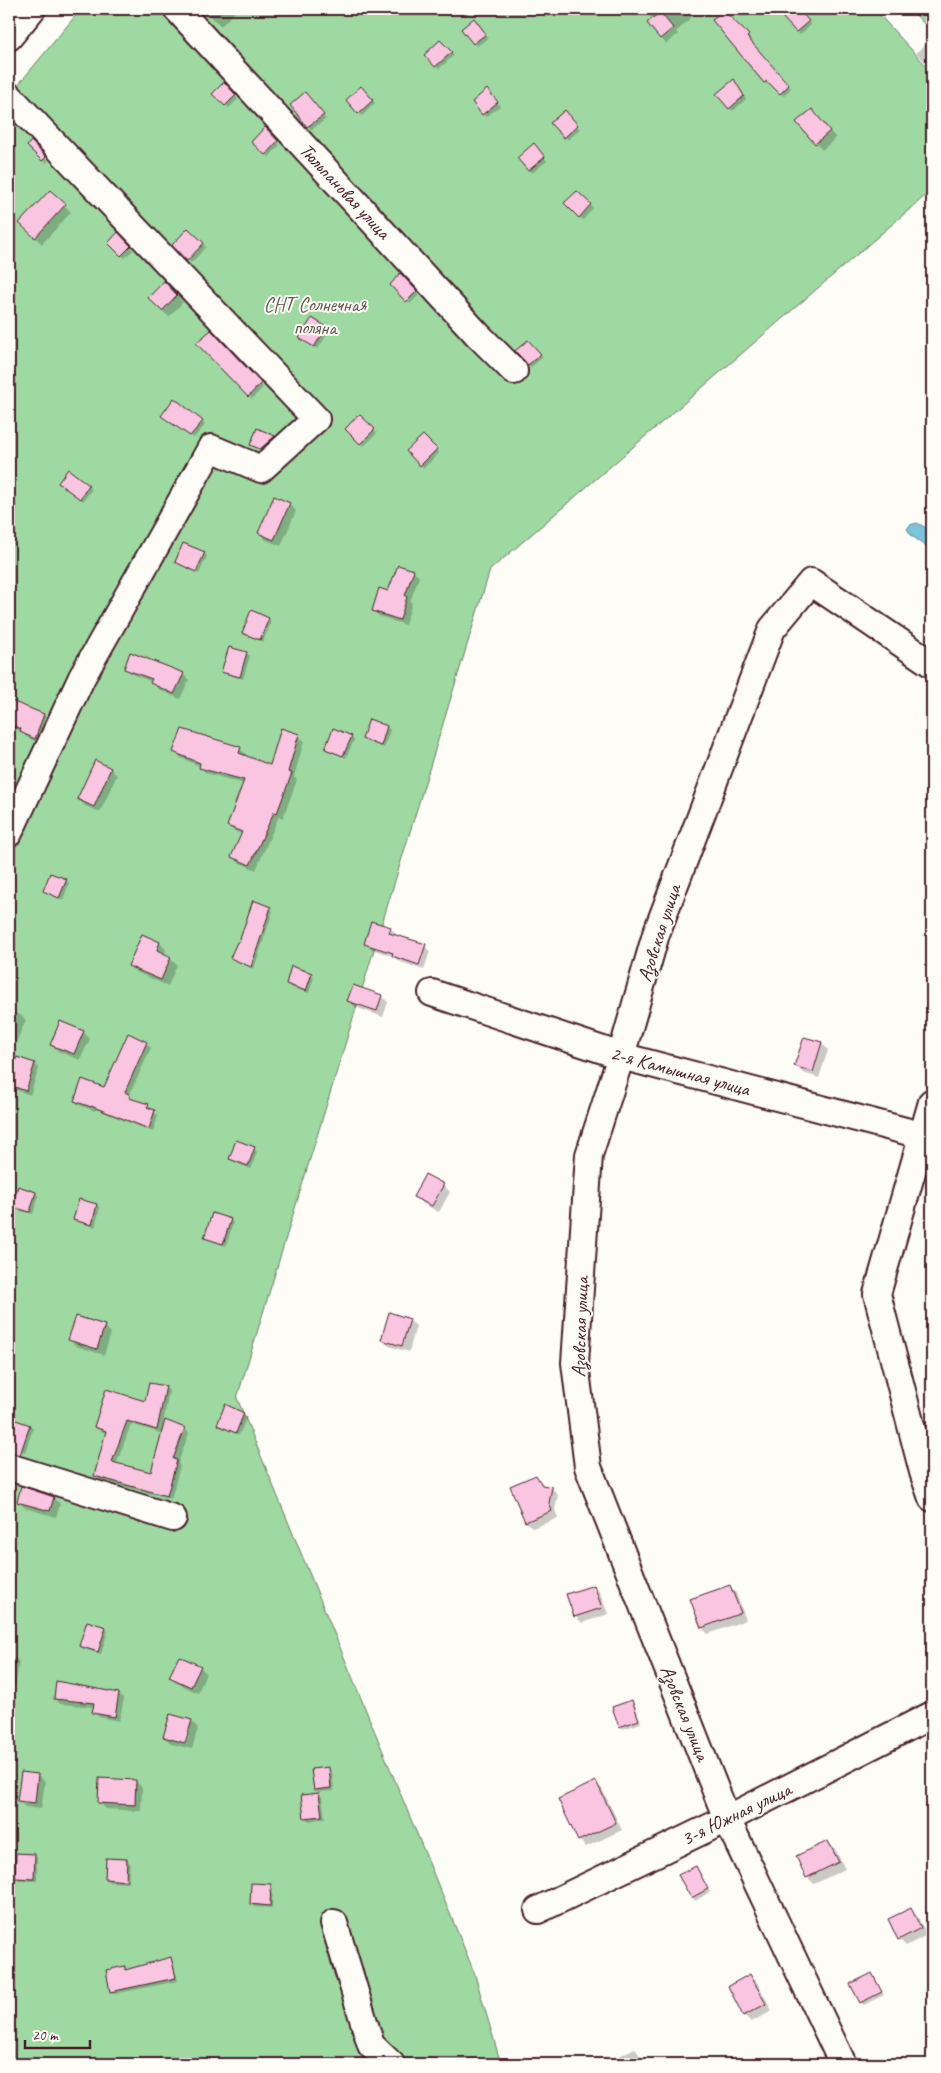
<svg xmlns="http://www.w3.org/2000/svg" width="941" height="2073" font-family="Caveat,sans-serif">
<rect width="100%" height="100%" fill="#fdfcf7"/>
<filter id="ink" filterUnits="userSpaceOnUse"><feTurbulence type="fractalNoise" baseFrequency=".02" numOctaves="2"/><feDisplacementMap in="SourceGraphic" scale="10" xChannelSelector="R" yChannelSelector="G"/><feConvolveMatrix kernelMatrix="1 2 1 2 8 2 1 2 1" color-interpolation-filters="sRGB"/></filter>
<g filter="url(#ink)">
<g fill="#9dd9a1" stroke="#747c66">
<polygon points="81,9 874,9 932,72 932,190 490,570 237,1398 474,1972 501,2064 9,2064 9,96"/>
<polygon points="910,9 932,9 932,32"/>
</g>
<polygon fill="#7ac5da" stroke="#678394" points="917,523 932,531 932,550 912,536 907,529 910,525"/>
<g fill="#0003" fill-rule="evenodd">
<polygon points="209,9 230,9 234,13 221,26 206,12"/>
<polygon points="658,9 700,9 676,32 678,34 666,44 661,38 650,17"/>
<polygon points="796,9 811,25 800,35 785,18"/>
<polygon points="874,9 887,9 880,15"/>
<polygon points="723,12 751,39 749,41 791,88 784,96 771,83 768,85 765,83 713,20"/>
<polygon points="477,23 488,38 477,46 463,29"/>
<polygon points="930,40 932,42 932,69 916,53"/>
<polygon points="440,42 454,55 439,69 426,55"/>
<polygon points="734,81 746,99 733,111 730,108"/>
<polygon points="224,84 238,99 229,108 214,94"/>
<polygon points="361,88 375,103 362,116 347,100"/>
<polygon points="490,94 500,106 486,117 483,114"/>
<polygon points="307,97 326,119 311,130 292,105"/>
<polygon points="564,112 580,129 568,140 552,123"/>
<polygon points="818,118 836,138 822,150 816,143"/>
<polygon points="265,128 280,145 269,157 253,142"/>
<polygon points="31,143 48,161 46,163 28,146"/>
<polygon points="537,148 547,161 532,173 529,170"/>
<polygon points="50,192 71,212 42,244 27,230"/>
<polygon points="577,192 593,208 583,220 566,203"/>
<polygon points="188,230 206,247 191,263 173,245"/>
<polygon points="118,234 133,250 125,258 109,243"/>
<polygon points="400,275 419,295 410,304 391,285"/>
<polygon points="164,282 183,302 169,317 149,298"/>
<polygon points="326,328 329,331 318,349 304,341"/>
<polygon points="211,332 263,387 252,399 198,343"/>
<polygon points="528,341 543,357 531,367 528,365"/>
<polygon points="359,416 377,433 364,446 347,429"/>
<polygon points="166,418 202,422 205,425 194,438"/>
<polygon points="257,430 277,440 264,452 251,444"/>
<polygon points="423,437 439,453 424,468 408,451"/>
<polygon points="68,471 92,489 83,501 63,486"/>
<polygon points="289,504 296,511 281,546 266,540 259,533"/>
<polygon points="9,521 12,525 9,532"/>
<polygon points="204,553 207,556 199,574 176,562"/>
<polygon points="399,566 414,571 419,577 410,602 412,603 405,625 379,616 373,611 389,592"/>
<polygon points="268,619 271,622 263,642 243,632"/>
<polygon points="246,653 250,656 243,679 226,674 223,671"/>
<polygon points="126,668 183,674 189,680 180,699 158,689 152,682 132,674"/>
<polygon points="9,701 44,715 49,720 40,743 26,737 21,731 9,726"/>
<polygon points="369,721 387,727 390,730 384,748 366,741 363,738"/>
<polygon points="298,735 304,741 294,777 297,780 283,818 279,816 256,870 238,862 233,857 242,834 234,831 228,826 244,784 206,773 200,766 181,758 175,752 240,749 246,754 245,757 271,766"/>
<polygon points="351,737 354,740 346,758 326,749"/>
<polygon points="110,769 117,775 100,812 85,806 79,799"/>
<polygon points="66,880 69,883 63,900 45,891"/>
<polygon points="270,908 273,911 254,969 235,960 232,957 240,944"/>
<polygon points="390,928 396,933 395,936 425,946 430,951 424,970 398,961 393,956 371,949 366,944"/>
<polygon points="160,943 166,950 164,955 170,958 177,965 168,986 136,972 130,966"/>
<polygon points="311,974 314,977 309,993 290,987 287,984"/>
<polygon points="381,996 388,1002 383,1017 355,1007 349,1000"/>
<polygon points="9,1010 22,1016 26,1020 10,1056 35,1064 39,1068 30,1095 9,1087"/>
<polygon points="83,1032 90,1039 80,1060 58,1051 52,1044"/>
<polygon points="146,1043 151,1048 129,1096 134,1101 148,1105 158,1116 153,1132 96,1109 95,1111 79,1105 75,1101 105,1088"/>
<polygon points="822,1043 828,1050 819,1078 803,1073 796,1066"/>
<polygon points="237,1142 254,1149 257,1152 251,1169 234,1162 231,1159"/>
<polygon points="443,1185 450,1192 439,1212 422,1203 415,1197"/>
<polygon points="19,1188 36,1193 39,1196 33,1214 17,1210 14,1207"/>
<polygon points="80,1200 97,1205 100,1208 95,1227 78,1222 75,1219"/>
<polygon points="230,1220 233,1223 226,1246 209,1240 206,1237"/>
<polygon points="409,1320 416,1326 409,1352 389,1346 382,1340"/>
<polygon points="104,1326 111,1333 104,1355 76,1346 69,1339"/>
<path d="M 165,1387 L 169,1391 L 162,1430 L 185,1429 L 189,1433 L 178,1463 L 180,1466 L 171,1499 L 100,1480 L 96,1475 L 107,1433 L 100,1431 L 96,1427 L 146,1403 ZM 131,1424 L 163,1434 L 152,1474 L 116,1465 Z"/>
<polygon points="226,1406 247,1417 239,1435 218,1425"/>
<polygon points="14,1420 30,1426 33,1429 25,1452 9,1446 9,1435"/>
<polygon points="536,1476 545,1487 552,1488 558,1495 555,1510 558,1518 533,1528 526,1522 511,1487"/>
<polygon points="53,1498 60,1504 56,1517 25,1508 18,1501"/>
<polygon points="594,1586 600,1593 608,1614 582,1623 575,1616"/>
<polygon points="729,1586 736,1593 746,1620 708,1634 702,1628"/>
<polygon points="105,1628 108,1631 101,1654 84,1649 81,1646"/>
<polygon points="9,1658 16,1659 19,1662 15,1687 9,1686"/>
<polygon points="200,1667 206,1673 198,1693 177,1683 171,1677"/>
<polygon points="119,1694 124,1699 119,1721 99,1717 94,1712 95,1707 60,1704 55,1699"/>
<polygon points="632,1702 635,1705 641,1723 623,1729 620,1726"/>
<polygon points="191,1721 198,1728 192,1749 171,1744 165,1737"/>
<polygon points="329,1769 332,1772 334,1791 318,1792 315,1789"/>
<polygon points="38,1775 45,1782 41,1809 25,1807 18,1800"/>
<polygon points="136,1781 142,1788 141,1811 106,1809 99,1802"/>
<polygon points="596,1783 602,1789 622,1830 586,1847 579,1840"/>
<polygon points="319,1794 322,1797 325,1818 309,1821 306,1818"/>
<polygon points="828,1842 835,1849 845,1869 814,1884 807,1877 797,1857"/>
<polygon points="34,1855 37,1858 37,1881 20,1881 17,1878"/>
<polygon points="127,1860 130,1863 128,1883 109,1882 106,1879"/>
<polygon points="695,1867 710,1892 695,1901 680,1876"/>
<polygon points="270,1885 273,1888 272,1908 254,1907 251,1904"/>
<polygon points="910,1910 917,1916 927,1935 906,1946 899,1939"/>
<polygon points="170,1958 173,1962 178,1981 114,1994 111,1991 124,1967 127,1970"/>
<polygon points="872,1974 884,1995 864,2005 861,2002"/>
<polygon points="750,1975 757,1982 772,2011 751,2022 744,2015"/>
<polygon points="635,2048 645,2064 624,2064 619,2056"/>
</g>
<g fill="#fac5e1" stroke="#4a1f2b">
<polygon points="793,9 798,9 809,21 796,32 783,18"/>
<polygon points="723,10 749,35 747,37 789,85 780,94 767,81 764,83 712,20"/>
<polygon points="660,12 673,28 660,39 647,23"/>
<polygon points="474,18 486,34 473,44 461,29"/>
<polygon points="440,40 452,52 435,67 424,55"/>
<polygon points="734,79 744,96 729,109 716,94"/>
<polygon points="224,82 236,95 225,106 212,94"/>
<polygon points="361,86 373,100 358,114 346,100"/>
<polygon points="487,89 498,102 482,115 472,102"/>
<polygon points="305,92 324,115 307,127 290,105"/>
<polygon points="812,109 830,131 815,144 796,122"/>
<polygon points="565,110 578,125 564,138 550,123"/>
<polygon points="265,127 278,141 265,155 251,142"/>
<polygon points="31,141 46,157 42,161 27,146"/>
<polygon points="534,143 545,157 528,171 517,158"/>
<polygon points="50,190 66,204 35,238 19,223"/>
<polygon points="577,191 591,204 579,218 564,203"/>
<polygon points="188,228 204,243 187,261 172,245"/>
<polygon points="118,232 131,246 121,256 108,243"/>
<polygon points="400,273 417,291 406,302 390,285"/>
<polygon points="164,281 177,295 162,311 148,298"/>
<polygon points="312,318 327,327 314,347 299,338"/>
<polygon points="211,330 261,383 248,397 196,343"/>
<polygon points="528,340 541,354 528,365 515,351"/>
<polygon points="174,398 203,421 190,436 161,416"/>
<polygon points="359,414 375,429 360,444 345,429"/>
<polygon points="257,428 275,436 260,449 250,445"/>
<polygon points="423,435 437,449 420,466 406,451"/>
<polygon points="68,469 89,485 80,499 58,483"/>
<polygon points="274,496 290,503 274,540 258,533"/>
<polygon points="183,543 205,552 196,572 175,562"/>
<polygon points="398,565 414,570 405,596 407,597 400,620 372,611 379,588 388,591"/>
<polygon points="251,610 269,618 260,640 242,633"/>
<polygon points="229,647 247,652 240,677 221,672"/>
<polygon points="130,652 184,673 174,694 150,683 152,679 124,669"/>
<polygon points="9,700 44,714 35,739 20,732 21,729 9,724"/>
<polygon points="369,719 387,726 381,746 362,739"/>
<polygon points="281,728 299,734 288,772 292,773 277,813 274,812 250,865 231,857 242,832 227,826 244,780 199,768 200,763 173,752 182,729 241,747 239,753 270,765"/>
<polygon points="333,728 352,736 343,756 325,749"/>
<polygon points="95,760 111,768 94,807 77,799"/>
<polygon points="50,873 67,879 59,898 43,891"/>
<polygon points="253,900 271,907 251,967 230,958 237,942 239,942"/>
<polygon points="371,921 391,927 389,933 426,944 419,965 392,956 393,953 364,944"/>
<polygon points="142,934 160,942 157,950 171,957 161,980 128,966"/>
<polygon points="291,966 312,973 306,991 286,984"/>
<polygon points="353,985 382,995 377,1011 347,1001"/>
<polygon points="60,1021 84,1031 74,1054 50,1045"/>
<polygon points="128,1033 147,1042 125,1092 130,1095 129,1098 149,1104 147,1107 155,1110 149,1129 91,1106 91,1107 74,1101 82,1079 104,1087"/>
<polygon points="804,1037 822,1042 813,1072 794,1066"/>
<polygon points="17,1057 35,1063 26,1091 9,1085"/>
<polygon points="236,1140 255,1147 248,1166 229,1159"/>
<polygon points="425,1174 444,1184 432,1206 413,1197"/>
<polygon points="18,1186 36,1192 30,1212 12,1207"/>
<polygon points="79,1199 97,1204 92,1225 73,1220"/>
<polygon points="212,1213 231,1219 223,1244 204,1238"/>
<polygon points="389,1312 410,1319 402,1346 381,1340"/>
<polygon points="76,1316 105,1325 97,1349 68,1340"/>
<polygon points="149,1383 166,1386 157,1430 127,1421 112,1462 151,1472 165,1420 185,1428 173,1459 177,1460 167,1496 94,1476 106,1431 94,1427 106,1389 145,1401"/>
<polygon points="225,1404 244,1413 236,1433 217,1425"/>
<polygon points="13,1419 30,1425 20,1455 9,1452 9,1431"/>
<polygon points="536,1475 542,1485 552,1487 549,1503 552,1511 525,1522 510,1486"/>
<polygon points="21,1486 54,1497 50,1511 17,1502"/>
<polygon points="594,1585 602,1608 574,1617 566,1594"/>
<polygon points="730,1585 741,1613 701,1628 690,1599"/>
<polygon points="87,1621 106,1627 98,1652 79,1646"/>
<polygon points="179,1656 201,1666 191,1687 169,1677"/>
<polygon points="56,1681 119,1693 115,1717 92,1713 94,1703 54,1699"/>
<polygon points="632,1700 639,1720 619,1727 612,1707"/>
<polygon points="170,1714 192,1720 185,1743 163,1737"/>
<polygon points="329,1767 331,1788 314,1790 311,1769"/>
<polygon points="21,1772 38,1774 35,1803 17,1801"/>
<polygon points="99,1778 136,1780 135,1805 98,1803"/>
<polygon points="596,1781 616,1823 578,1841 558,1799"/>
<polygon points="319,1793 322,1816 304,1818 301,1795"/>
<polygon points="828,1841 839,1862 806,1878 796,1856"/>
<polygon points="16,1853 35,1854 34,1879 15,1878"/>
<polygon points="106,1858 127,1859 126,1881 105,1879"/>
<polygon points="696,1866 708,1889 691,1898 678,1875"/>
<polygon points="251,1883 271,1884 270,1906 250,1904"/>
<polygon points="911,1908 921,1928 898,1940 888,1919"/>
<polygon points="171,1957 176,1978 110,1992 106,1970 125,1966 125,1970"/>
<polygon points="872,1973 882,1992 860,2003 850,1984"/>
<polygon points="750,1974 766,2004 743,2016 728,1986"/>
</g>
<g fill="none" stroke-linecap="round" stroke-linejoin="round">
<defs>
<g id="minor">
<polyline points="177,9 477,334 514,371"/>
<polyline points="9,37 32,9"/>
<polyline points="9,96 316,419 261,469 211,448 82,677 9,833"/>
<polyline points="432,993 621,1056 932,1138"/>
<polyline points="932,1102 877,1294 923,1472 932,1498"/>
<polyline points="9,1467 173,1518"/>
<polyline points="538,1910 727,1819 932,1715"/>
<polyline points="334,1923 371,2045 391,2064"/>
<polyline points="843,2064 727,1819 588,1467 575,1363 589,1155 621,1056 656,934 772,629 811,582 932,664"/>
</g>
</defs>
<use href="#minor" stroke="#4a1f2b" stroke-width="30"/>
<use href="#minor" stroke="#fdfcf7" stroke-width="26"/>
</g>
</g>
<g text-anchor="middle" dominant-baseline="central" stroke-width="4" stroke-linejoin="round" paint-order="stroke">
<g font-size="20" fill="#4a1f2b" stroke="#fdfcf7">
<text transform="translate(345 191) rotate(47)">Тюльпановая улица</text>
<text transform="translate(659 933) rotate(-72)">Азовская улица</text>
<text transform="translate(680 1071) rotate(15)">2-я Камышная улица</text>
<text transform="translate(580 1327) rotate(-88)">Азовская улица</text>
<text transform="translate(685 1713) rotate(68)">Азовская улица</text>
<text transform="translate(736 1814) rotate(-26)">3-я Южная улица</text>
</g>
<g font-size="20" fill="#63574e" stroke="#fdfcf7">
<text x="315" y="304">СНТ Солнечная<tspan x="315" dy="23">поляна</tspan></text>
</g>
</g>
<rect width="941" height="2073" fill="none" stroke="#fdfcf7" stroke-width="30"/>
<rect x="15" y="15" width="911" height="2043" fill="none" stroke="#4a1f2b" stroke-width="2" filter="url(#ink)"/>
<path d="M25 2040v8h65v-8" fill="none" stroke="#4a1f2b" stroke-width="2.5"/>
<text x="32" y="2040" font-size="15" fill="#4a1f2b" stroke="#fdfcf7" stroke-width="4" paint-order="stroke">20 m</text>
</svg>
